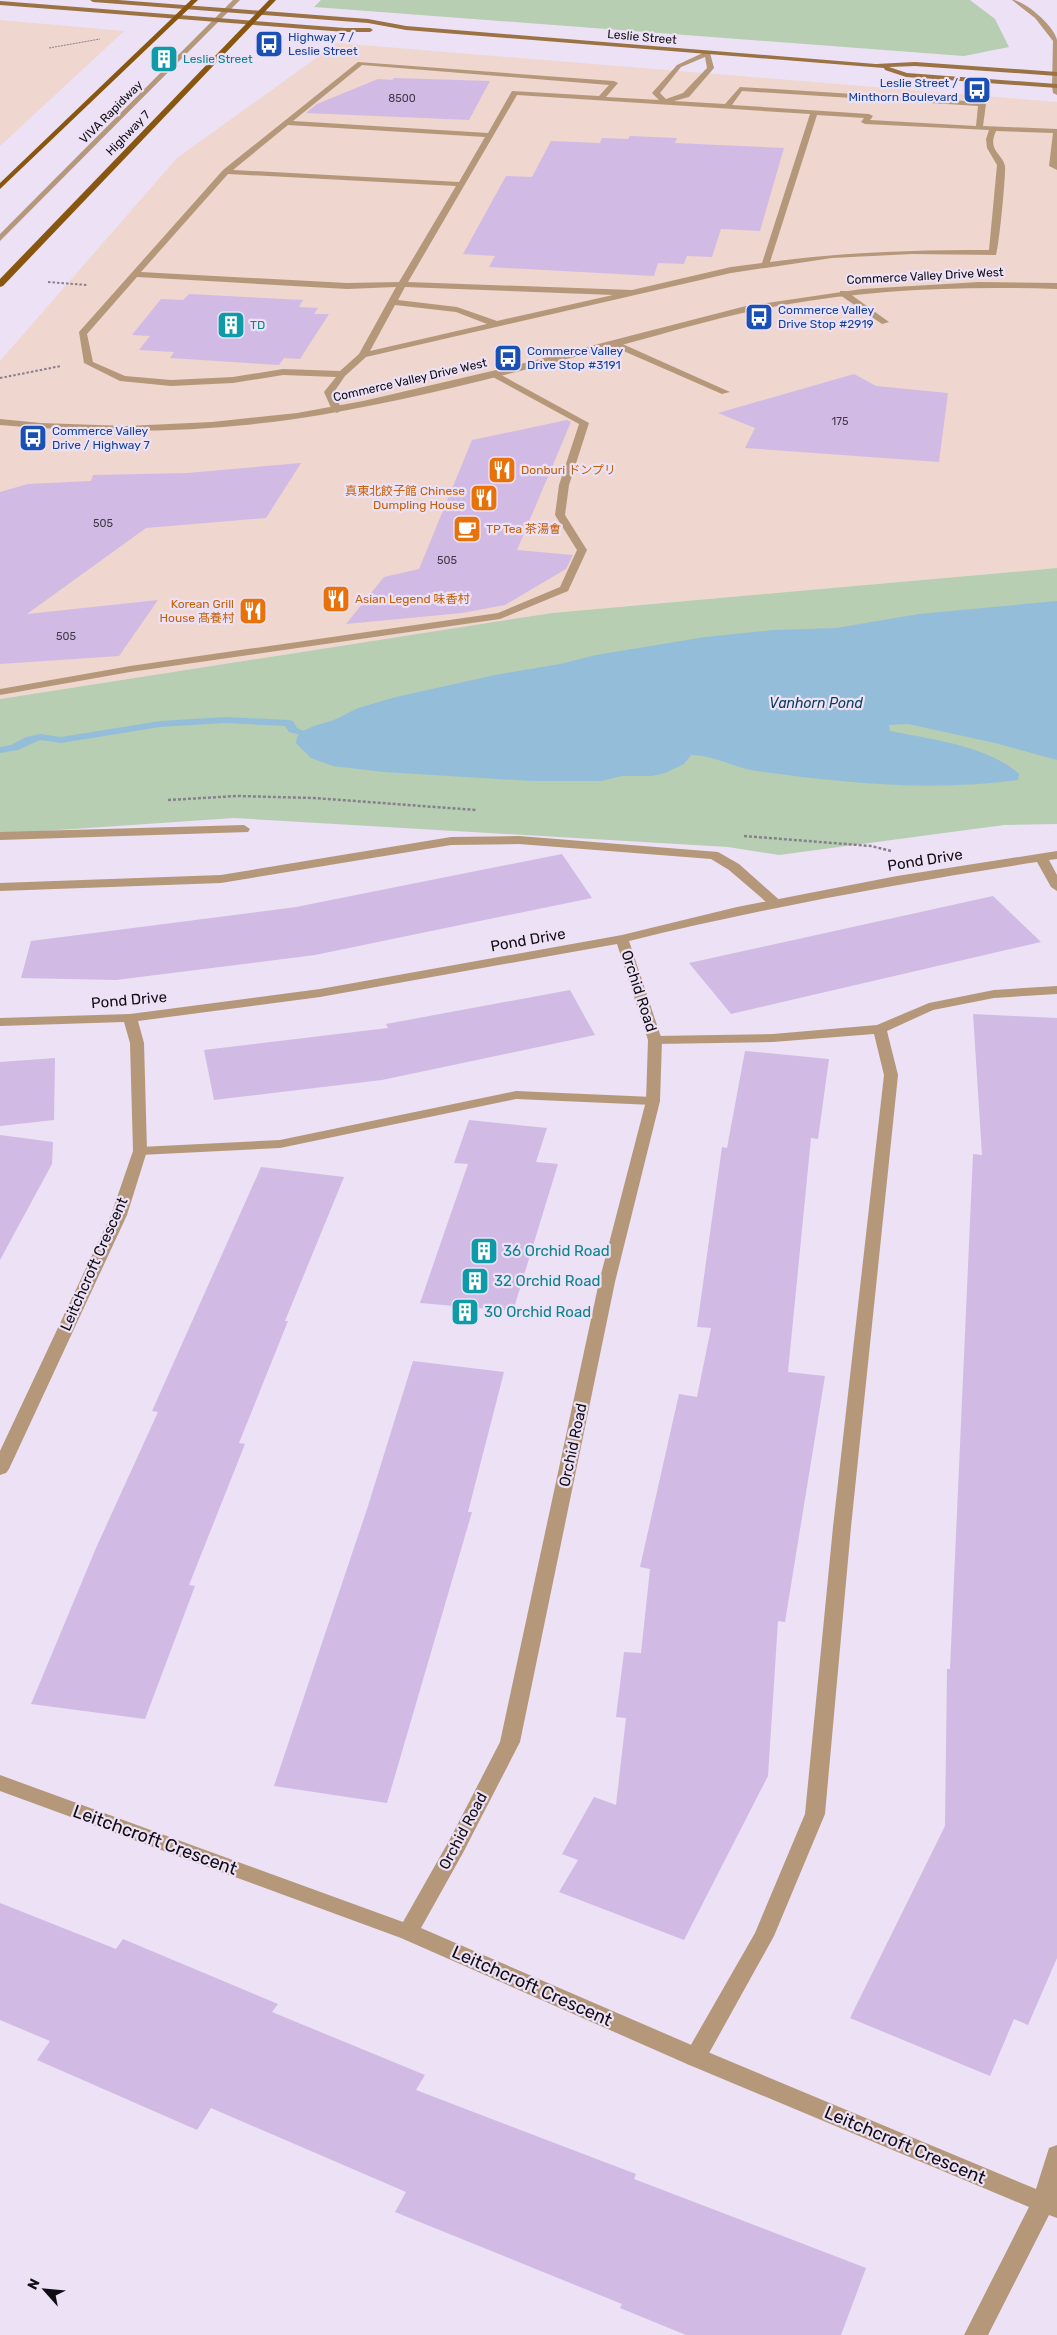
<svg xmlns="http://www.w3.org/2000/svg" width="1057" height="2335" font-family="Rubik,'Noto Sans SC','Noto Sans JP',sans-serif">
<rect width="100%" height="100%" fill="#ece1f5"/>
<g fill="#efd6cf">
<polygon points="0,20 124,31 0,146"/>
<polygon points="337,43 1057,102 1057,568 552,613 0,699 0,361 177,158"/>
</g>
<g fill="#b7ceb2">
<polygon points="321,0 970,0 995,19 1009,47 964,56 314,7"/>
<polygon points="1057,568 1057,824 1004,825 779,855 728,847 234,818 0,834 0,699 552,613"/>
</g>
<path fill="#94bdda" d="M 1057,601 L 1057,760 L 995,743 L 908,724 L 889,725 L 890,731 C 930,739 989,746 1019,774 L 1018,780 C 932,792 843,783 757,771 C 735,768 713,755 691,755 L 684,764 L 665,773 L 652,776 L 622,776 L 601,781 L 532,781 L 384,772 L 333,766 L 311,758 L 296,743 L 297,737 L 301,732 L 314,726 L 334,720 L 358,708 L 396,697 L 495,675 L 560,664 L 596,655 L 705,637 L 773,630 L 836,628 L 919,614 Z"/>
<g fill="none" stroke-linecap="round" stroke-linejoin="round">
<polygon fill="#94bdda" fill-rule="evenodd" points="226,717 289,720 293,721 297,728 306,732 301,735 289,732 285,726 226,723 160,727 61,743 40,740 18,750 0,753 0,747 11,745 26,737 40,734 61,737 160,721"/>
</g>
<g fill="#d1bbe4">
<polygon points="394,78 490,81 469,120 306,113 317,104 378,79 392,80"/>
<polygon points="630,136 677,138 675,143 784,148 760,231 721,229 712,257 687,256 684,264 658,263 654,276 489,267 495,256 463,254 506,176 532,177 551,141 600,143 602,138 628,139"/>
<polygon points="189,294 303,300 299,307 318,308 314,314 329,314 300,359 284,358 279,365 170,358 174,352 139,350 150,336 132,335 161,299 183,300"/>
<polygon points="854,374 876,386 948,393 939,462 745,448 755,428 718,413"/>
<polygon points="567,420 571,422 517,550 573,555 566,569 505,605 462,613 346,624 384,577 419,569 472,440"/>
<polygon points="301,463 266,518 146,528 27,614 158,600 119,656 0,664 0,492 28,484 91,481 93,475 187,473"/>
<polygon points="562,854 592,898 315,955 116,980 21,978 31,941 296,907"/>
<polygon points="993,896 1041,942 731,1014 689,963"/>
<polygon points="570,990 595,1035 382,1080 214,1100 204,1050 388,1028 386,1024"/>
<polygon points="973,1014 1057,1018 1057,1958 1028,2025 1014,2019 990,2076 850,2018 945,1826 947,1669 950,1669 973,1154 982,1155"/>
<polygon points="745,1051 829,1059 818,1139 811,1138 788,1372 825,1376 785,1622 778,1621 768,1776 684,1940 559,1892 578,1860 562,1854 594,1797 616,1805 626,1718 616,1717 624,1652 641,1653 650,1569 640,1567 679,1394 697,1397 711,1328 697,1327 722,1147 727,1148"/>
<polygon points="55,1058 54,1120 0,1126 0,1062"/>
<polygon points="469,1120 547,1128 536,1162 558,1164 513,1311 420,1303 468,1164 454,1163"/>
<polygon points="0,1135 53,1142 52,1164 0,1260"/>
<polygon points="261,1167 344,1177 285,1321 288,1321 239,1443 245,1444 189,1585 195,1586 145,1719 31,1704 96,1548 158,1412 152,1411"/>
<polygon points="413,1361 504,1372 468,1512 472,1512 387,1803 274,1786 368,1506"/>
<polygon points="0,1903 116,1949 123,1939 278,2004 272,2012 425,2075 416,2090 636,2174 634,2179 866,2268 841,2335 686,2335 620,2308 622,2304 395,2212 406,2192 211,2108 197,2130 37,2060 50,2041 0,2020"/>
</g>
<g fill="none" stroke-linecap="round" stroke-linejoin="round">
<polyline stroke="#88808e" stroke-width="1" stroke-dasharray="2 1" stroke-linecap="butt" points="49,48 100,39"/>
<g stroke="#88808e" stroke-width="2" stroke-dasharray="2.5 2" stroke-linecap="butt">
<polyline points="48,282 87,285"/>
<polyline points="0,378 61,366"/>
</g>
<g stroke="#88808e" stroke-width="2.5" stroke-dasharray="3 2" stroke-linecap="butt">
<polyline points="168,800 237,796 314,798 476,810"/>
<polyline points="744,836 871,846 891,851"/>
</g>
<g fill="#b5987a" fill-rule="evenodd">
<polygon points="233,0 240,0 0,241 0,234"/>
<path d="M 707,51 L 710,53 L 714,68 L 689,97 L 674,101 L 725,104 L 740,87 L 982,102 L 986,104 L 983,126 L 1057,129 L 1057,170 L 1049,166 L 1053,133 L 996,131 C 987,151 1002,153 1005,166 C 1006,174 999,248 996,255 L 912,254 L 832,258 L 731,273 L 366,357 L 345,376 L 334,392 L 342,410 L 337,413 L 332,410 L 324,392 L 336,377 L 283,375 L 233,383 L 171,386 L 120,381 L 84,363 L 79,332 L 223,170 L 358,62 L 614,81 L 618,83 L 606,97 L 659,100 L 652,93 L 677,65 ZM 705,57 L 707,68 L 683,93 L 666,99 L 660,93 L 681,67 ZM 362,65 L 609,85 L 599,96 L 512,91 L 488,133 L 293,121 ZM 742,91 L 978,106 L 976,126 L 870,120 L 873,116 L 869,114 L 732,105 ZM 517,95 L 810,114 L 762,263 L 731,267 L 632,290 L 408,282 ZM 817,115 L 864,118 L 861,122 L 865,124 L 989,130 L 986,139 L 987,148 L 997,165 L 989,250 C 914,250 845,252 770,262 ZM 288,125 L 485,137 L 459,182 L 233,170 ZM 228,174 L 456,186 L 399,282 L 347,283 L 141,272 ZM 137,277 L 347,289 L 396,287 L 359,354 L 340,371 L 283,369 L 233,377 L 171,380 L 125,376 L 93,362 L 87,334 ZM 405,287 L 613,295 L 497,321 L 457,307 L 398,300 ZM 395,305 L 456,312 L 487,324 L 370,351 Z"/>
<polygon points="1056,84 1057,84 1057,95 1053,93 1052,86"/>
<polygon points="840,291 846,291 889,322 882,324 840,295"/>
<polygon points="612,342 618,342 730,392 722,394 612,346"/>
<polygon points="494,371 589,423 569,485 565,515 587,550 568,591 500,619 130,672 0,695 0,689 130,666 498,613 560,587 577,550 555,515 559,485 579,424 491,376 491,372"/>
<polygon points="244,825 250,829 248,832 0,840 0,832"/>
<polygon points="519,836 718,852 739,864 784,904 777,908 772,907 729,870 711,859 519,844 451,845 221,883 0,891 0,883 221,875 451,837"/>
<polygon points="1057,986 1057,994 994,998 933,1010 887,1031 898,1075 851,1527 825,1814 774,1936 703,2064 695,2066 687,2064 684,2057 755,1933 805,1814 833,1527 884,1075 874,1034 773,1042 655,1044 648,1040 655,1036 773,1034 877,1025 929,1003 994,990"/>
<polygon points="516,1091 653,1097 660,1101 653,1105 516,1099 280,1148 140,1155 133,1151 140,1147 280,1140"/>
</g>
<g fill="#b5987a" fill-rule="evenodd">
<path d="M 1012,0 C 1025,0 1055,27 1057,40 C 1057,55 1057,72 1057,88 L 1052,86 L 1053,41 L 1035,18 Z"/>
<path d="M 1057,851 L 1057,859 L 1049,860 L 1057,875 L 1057,891 L 1051,887 L 1037,862 C 900,883 764,908 629,941 L 662,1040 L 660,1101 L 615,1282 L 520,1742 L 464,1851 L 421,1928 L 703,2050 L 1036,2189 L 1049,2148 L 1057,2145 L 1057,2218 L 1049,2215 L 988,2335 L 964,2335 L 1029,2207 L 687,2064 L 401,1938 L 0,1791 L 0,1775 L 403,1922 L 450,1839 L 500,1742 L 599,1282 L 646,1101 L 648,1040 L 617,944 L 320,997 L 138,1021 L 144,1043 L 147,1151 L 127,1215 L 9,1469 L 6,1473 L 0,1475 L 0,1451 L 111,1215 L 133,1151 L 130,1043 L 124,1022 L 0,1026 L 0,1018 L 130,1014 L 320,989 L 622,935 L 737,907 L 897,876 Z"/>
</g>
<path fill="#b5987a" fill-rule="evenodd" d="M 979,282 L 1057,283 L 1057,289 C 965,286 874,289 783,305 C 719,316 658,336 595,352 C 496,377 396,404 295,419 C 197,433 99,434 0,425 L 0,419 L 41,423 L 126,426 L 212,422 L 297,413 L 363,401 L 505,368 L 746,306 L 862,289 Z"/>
<g fill="#9b7243" fill-rule="evenodd">
<polygon points="90,0 118,0 368,19 406,26 876,64 915,62 1057,72 1057,76 915,66 889,67 907,73 1057,84 1057,88 906,77 885,70 884,68 406,30 368,23 93,2"/>
<polygon points="0,1 345,28 370,28 373,30 370,32 345,32 0,5"/>
</g>
<g fill="#88560f" fill-rule="evenodd">
<polygon points="191,0 198,0 0,189 0,183"/>
<polygon points="269,0 276,0 3,286 0,287 0,279"/>
</g>
</g>
<defs>
<symbol id="bus-square" viewBox="-11 -11 22 22"><rect x="-9" y="-9" width="18" height="18" rx="4" fill="#1a4fb4" stroke="#ece1f5"/><path d="M-5-6H5V4H4V6H2V4H-2V6H-4V4H-5ZM-3.5-4V0h7V-4ZM-3.5 1.2v1.5H-2V1.2ZM2 1.2v1.5H3.5V1.2Z" fill="#fff"/></symbol>
<symbol id="building-square" viewBox="-11 -11 22 22"><rect x="-9" y="-9" width="18" height="18" rx="4" fill="#0f9aa8" stroke="#ece1f5"/><path d="M-4-6H4V6H1V3H-1V6H-4ZM-2.5-4.3h1.7v1.8h-1.7ZM.8-4.3h1.7v1.8H.8ZM-2.5-1h1.7V.8h-1.7ZM.8-1h1.7V.8H.8Z" fill="#fff"/></symbol>
<symbol id="restaurant-square" viewBox="-11 -11 22 22"><rect x="-9" y="-9" width="18" height="18" rx="4" fill="#e8710a" stroke="#ece1f5"/><path d="M-5-6h1v4h1v-4h1v4h1v-4h1v5L-1.5 .5V6h-2V.5L-5-1ZM5-6V6H3V1.5H1.5Q1.5-4 5-6Z" fill="#fff"/></symbol>
<symbol id="cafe-square" viewBox="-11 -11 22 22"><rect x="-9" y="-9" width="18" height="18" rx="4" fill="#e8710a" stroke="#ece1f5"/><path d="M-5.5-4.5H6V0H3Q3 3.5 0 3.5H-2.5Q-5.5 3.5-5.5 0ZM3-3.2v2h1.7v-2ZM-6 4.5H4V6H-6Z" fill="#fff"/></symbol>
</defs>
<g fill-rule="evenodd">
<use href="#bus-square" x="253" y="28" width="32" height="32"/>
<use href="#building-square" x="148" y="43" width="32" height="32"/>
<use href="#bus-square" x="961" y="74" width="32" height="32"/>
<use href="#bus-square" x="743" y="301" width="32" height="32"/>
<use href="#building-square" x="215" y="309" width="32" height="32"/>
<use href="#bus-square" x="492" y="342" width="32" height="32"/>
<use href="#bus-square" x="17" y="422" width="32" height="32"/>
<use href="#restaurant-square" x="486" y="454" width="32" height="32"/>
<use href="#restaurant-square" x="468" y="482" width="32" height="32"/>
<use href="#cafe-square" x="451" y="513" width="32" height="32"/>
<use href="#restaurant-square" x="320" y="583" width="32" height="32"/>
<use href="#restaurant-square" x="237" y="595" width="32" height="32"/>
<use href="#building-square" x="468" y="1235" width="32" height="32"/>
<use href="#building-square" x="459" y="1265" width="32" height="32"/>
<use href="#building-square" x="449" y="1296" width="32" height="32"/>
</g>
<g text-anchor="middle" dominant-baseline="central" stroke-width="4.5" stroke-linejoin="round" paint-order="stroke">
<g font-size="11" fill="#413848">
<text x="402" y="98">8500</text>
<text x="840" y="421">175</text>
<text x="103" y="523">505</text>
<text x="447" y="560">505</text>
<text x="66" y="636">505</text>
</g>
<g font-size="12" fill="#164399" stroke="#ece1f5" text-anchor="start">
<text x="288" y="37">Highway 7 /<tspan x="288" dy="14">Leslie Street</tspan></text>
<text x="958" y="83" text-anchor="end">Leslie Street /<tspan x="958" dy="14">Minthorn Boulevard</tspan></text>
<text x="778" y="310">Commerce Valley<tspan x="778" dy="14">Drive Stop #2919</tspan></text>
<text x="527" y="351">Commerce Valley<tspan x="527" dy="14">Drive Stop #3191</tspan></text>
<text x="52" y="431">Commerce Valley<tspan x="52" dy="14">Drive / Highway 7</tspan></text>
</g>
<g font-size="12" fill="#110d14" stroke="#ece1f5">
<text transform="translate(642 37) rotate(5)">Leslie Street</text>
<text transform="translate(111 112) rotate(-45)">VIVA Rapidway</text>
<text transform="translate(128 133) rotate(-46)">Highway 7</text>
<text transform="translate(925 276) rotate(-3)">Commerce Valley Drive West</text>
<text transform="translate(410 380) rotate(-13)">Commerce Valley Drive West</text>
</g>
<g font-size="12" fill="#0d838f" stroke="#ece1f5" text-anchor="start">
<text x="183" y="59">Leslie Street</text>
<text x="250" y="325">TD</text>
</g>
<g font-size="12" fill="#c56008" stroke="#ece1f5" text-anchor="start">
<text x="521" y="470">Donburi ドンプリ</text>
<text x="465" y="491" text-anchor="end">真東北餃子館 Chinese<tspan x="465" dy="14">Dumpling House</tspan></text>
<text x="486" y="529">TP Tea 茶湯㑹</text>
<text x="355" y="599">Asian Legend 味香村</text>
<text x="234" y="604" text-anchor="end">Korean Grill<tspan x="234" dy="14">House 髙養村</tspan></text>
</g>
<g font-size="14" font-style="italic" fill="#073d5a" stroke="#ece1f5">
<text x="816" y="703">Vanhorn Pond</text>
</g>
<g font-size="15" fill="#110d14" stroke="#ece1f5">
<text transform="translate(925 860) rotate(-9)">Pond Drive</text>
<text transform="translate(528 940) rotate(-10)">Pond Drive</text>
<text transform="translate(639 991) rotate(72)">Orchid Road</text>
<text transform="translate(129 1000) rotate(-5)">Pond Drive</text>
<text transform="translate(94 1264) rotate(-66)">Leitchcroft Crescent</text>
<text transform="translate(573 1445) rotate(-78)">Orchid Road</text>
<text transform="translate(463 1831) rotate(-62)">Orchid Road</text>
</g>
<g font-size="15" fill="#0d838f" stroke="#ece1f5" text-anchor="start">
<text x="503" y="1251">36 Orchid Road</text>
<text x="494" y="1281">32 Orchid Road</text>
<text x="484" y="1312">30 Orchid Road</text>
</g>
<g font-size="18" fill="#110d14" stroke="#ece1f5">
<text transform="translate(155 1840) rotate(20)">Leitchcroft Crescent</text>
<text transform="translate(532 1986) rotate(24)">Leitchcroft Crescent</text>
<text transform="translate(905 2145) rotate(23)">Leitchcroft Crescent</text>
</g>
</g>
<g transform="translate(45 2290) rotate(297)" stroke="#ece1f5" stroke-width="4" paint-order="stroke">
<path d="M0-4L9 19L0 12L-9 19Z" fill="#110d14"/>
<text y="-8" font-size="14" font-weight="bold" text-anchor="middle" fill="#110d14">N</text>
</g>
</svg>
